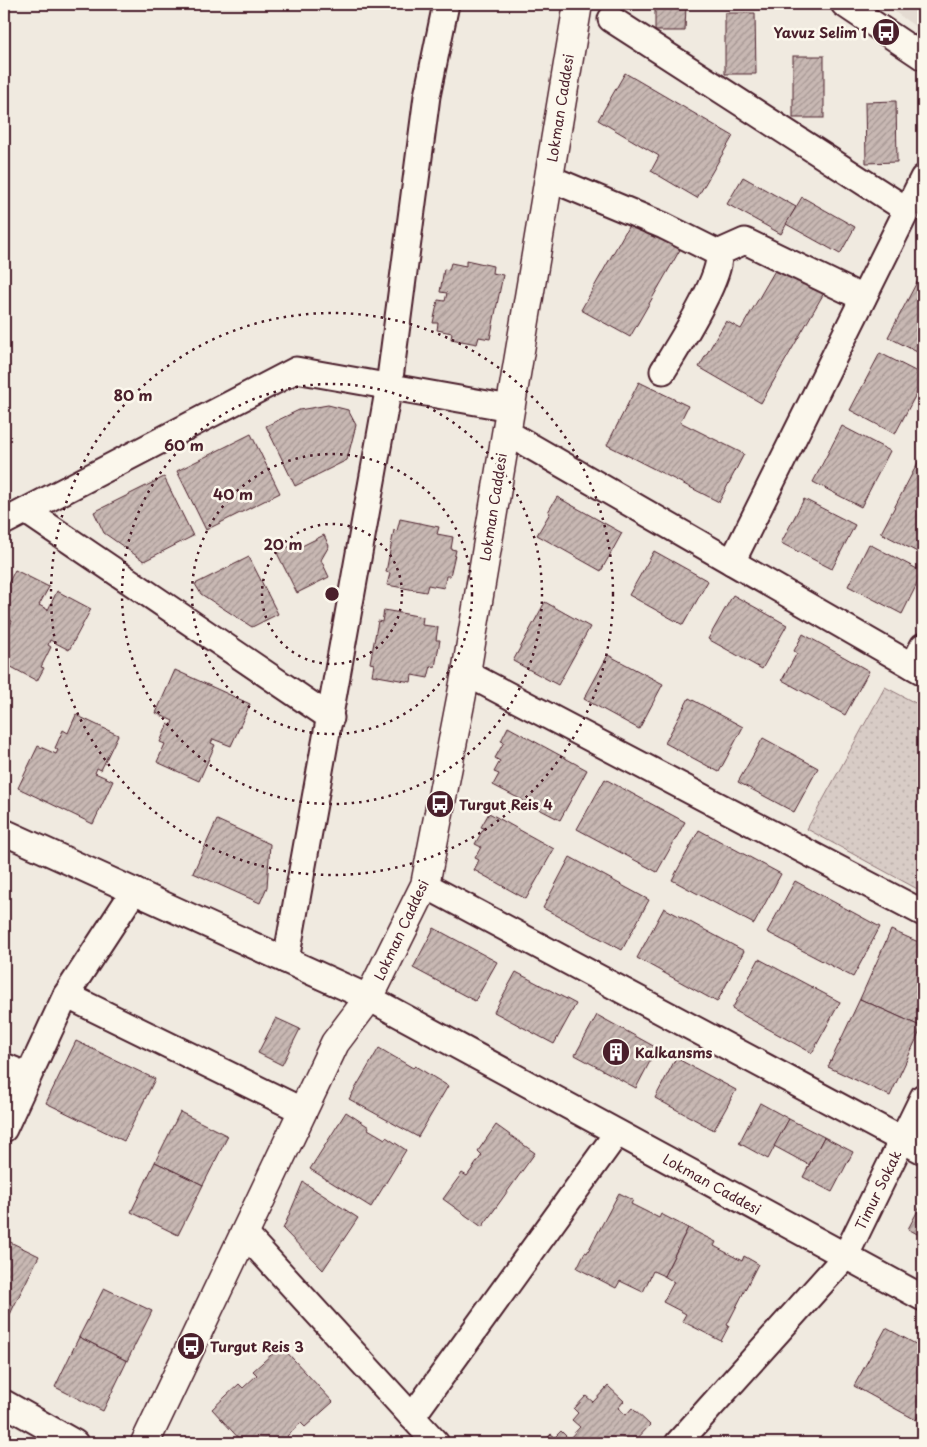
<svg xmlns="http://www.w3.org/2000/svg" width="927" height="1447" font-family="'Playpen Sans',sans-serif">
<defs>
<pattern id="grass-dots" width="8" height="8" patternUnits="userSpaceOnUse" patternTransform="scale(1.25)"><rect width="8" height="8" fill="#d8ccc6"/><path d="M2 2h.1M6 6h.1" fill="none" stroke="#bbafaa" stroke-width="1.8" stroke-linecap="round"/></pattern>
<pattern id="building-hatch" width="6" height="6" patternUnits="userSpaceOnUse" patternTransform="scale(1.25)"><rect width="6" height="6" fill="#c8b8b3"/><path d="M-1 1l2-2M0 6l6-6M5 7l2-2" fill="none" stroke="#a49592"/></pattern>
</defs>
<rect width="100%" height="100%" fill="#f0eae0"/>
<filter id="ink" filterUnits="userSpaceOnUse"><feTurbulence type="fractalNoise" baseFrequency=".02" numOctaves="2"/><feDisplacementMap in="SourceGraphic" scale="10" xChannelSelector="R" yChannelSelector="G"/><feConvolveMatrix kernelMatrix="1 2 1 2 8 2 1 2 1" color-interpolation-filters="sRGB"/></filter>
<g filter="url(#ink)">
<polygon fill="#e4dbd2" points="884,4 923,4 923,32"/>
<polygon fill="url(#grass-dots)" stroke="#917678" points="885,687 923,707 923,892 807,829"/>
<g fill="url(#building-hatch)" stroke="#4a1f2b">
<polygon points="655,4 686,4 685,31 655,31"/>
<polygon points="725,13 755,13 756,74 725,74"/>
<rect x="793" y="56" width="31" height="62"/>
<polygon points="625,73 733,136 697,198 651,171 659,156 598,120"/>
<polygon points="896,101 897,162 866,163 865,102"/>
<polygon points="743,177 796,207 781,234 727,204"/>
<polygon points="802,197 855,227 840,254 786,224"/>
<polygon points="632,220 681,248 630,337 581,310"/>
<polygon points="466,260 493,266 492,273 503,275 490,339 479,337 477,344 451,339 452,333 437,330 438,323 433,323 438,300 445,301 447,293 440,292 444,269 449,270 451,263 466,266"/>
<polygon points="777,267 824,293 761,403 699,367 726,321 741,329"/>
<polygon points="917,282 923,285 923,355 888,337"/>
<polygon points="880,353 923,375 923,381 895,434 850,410"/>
<polygon points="639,382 688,406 680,422 744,454 719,502 607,445"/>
<polygon points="328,405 348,410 356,425 347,460 295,486 266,426 299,410"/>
<polygon points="842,426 890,451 861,507 813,482"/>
<polygon points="251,434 280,493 206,530 177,471"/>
<polygon points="923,453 923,555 881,533"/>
<polygon points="164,477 193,536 144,561 104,533 94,512"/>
<polygon points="557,497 622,533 601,571 537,535 550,513 548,512"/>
<polygon points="804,499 855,525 832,569 781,543"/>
<polygon points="400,519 439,527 437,534 453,537 451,549 456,550 450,576 446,576 444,588 428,585 426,592 387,585 390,573 386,572 394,530 397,531"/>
<polygon points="324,535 329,546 321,560 329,577 297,593 277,553 298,542 300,547"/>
<polygon points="869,544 923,572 902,614 848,586"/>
<polygon points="654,551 708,581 683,625 629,595"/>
<polygon points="249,557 278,614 252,627 201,594 195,584"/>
<polygon points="15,570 49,587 39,605 48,610 57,591 91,609 69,650 50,640 48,645 51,647 41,667 44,668 37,681 4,663 4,630 7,624 10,626 12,621 4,617 4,592"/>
<polygon points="733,595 787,625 762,669 708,639"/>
<polygon points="545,602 590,627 558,685 513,661"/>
<polygon points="384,610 423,617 422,625 438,627 436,640 440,640 435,667 431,666 428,678 412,675 411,682 372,675 374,664 370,663 378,621 382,622"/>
<polygon points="803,634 869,671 845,715 782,680 797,653 794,651"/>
<polygon points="608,655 663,684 639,729 584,699"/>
<polygon points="175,670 250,704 231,746 213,739 211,743 215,745 199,781 157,762 165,744 160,742 168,724 171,726 173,721 156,713"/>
<polygon points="689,698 743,727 719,772 665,743"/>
<polygon points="76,715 118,735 101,770 97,768 95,773 113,781 93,824 18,788 38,746 56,754 58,750 55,748 63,730 68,733"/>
<polygon points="508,727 587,770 560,820 493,785 499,774 494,772 500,761 495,758 504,742 501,741"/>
<polygon points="763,738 818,768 794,812 738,782"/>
<polygon points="605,779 685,822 657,872 577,829"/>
<polygon points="489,813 554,849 526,899 474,870 479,860 475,858 481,847 475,844 484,828 481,827"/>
<polygon points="217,820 270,844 267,887 260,903 193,873"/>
<polygon points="699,830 781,874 754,924 672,880"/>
<polygon points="570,857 649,900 622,950 543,908"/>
<polygon points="795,881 880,927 853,977 767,932"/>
<polygon points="664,908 744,951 717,1002 637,958"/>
<polygon points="434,928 497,962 475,1001 413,968"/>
<polygon points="891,930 923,944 923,1024 922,1027 860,999"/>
<polygon points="759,959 840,1002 812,1053 732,1009"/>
<polygon points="516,972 576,1004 554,1044 494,1012"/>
<polygon points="860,999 922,1027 890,1096 828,1067"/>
<polygon points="597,1015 657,1048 636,1088 575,1055"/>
<polygon points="276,1018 300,1029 282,1065 258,1053"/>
<polygon points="76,1041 155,1079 124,1141 46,1103"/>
<polygon points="379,1048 413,1068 415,1066 448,1086 418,1137 349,1099"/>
<polygon points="676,1058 736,1090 714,1130 655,1098"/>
<polygon points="760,1103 789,1119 768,1159 739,1143"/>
<polygon points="180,1112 228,1136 203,1185 155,1162"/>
<polygon points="346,1112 369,1127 368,1129 385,1139 386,1137 406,1150 371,1207 310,1169"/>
<polygon points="789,1119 824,1137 809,1165 774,1146"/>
<polygon points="496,1125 535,1153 482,1227 443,1199 462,1173 467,1176 482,1155 478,1151"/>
<polygon points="824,1137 853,1152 832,1192 803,1177"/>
<polygon points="155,1162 203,1185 178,1235 131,1212"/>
<polygon points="303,1182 358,1218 323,1270 283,1229"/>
<polygon points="619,1193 633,1200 631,1204 659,1218 661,1214 688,1228 664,1276 653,1271 643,1292 620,1281 616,1288 577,1268 585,1252 587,1253"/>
<polygon points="923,1201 923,1237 908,1229"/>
<polygon points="688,1228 716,1242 714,1246 742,1261 744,1256 758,1264 727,1325 729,1326 721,1341 682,1321 686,1314 663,1302 674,1282 664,1276"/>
<polygon points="4,1239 39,1256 14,1306 4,1301"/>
<polygon points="104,1288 152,1311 127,1361 79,1337"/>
<polygon points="4,1301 14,1306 4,1327"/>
<polygon points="886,1328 923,1348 923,1407 916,1420 854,1386"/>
<polygon points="79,1337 127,1361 103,1411 55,1387"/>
<polygon points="281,1346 333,1402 305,1427 301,1423 287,1436 291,1440 288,1443 243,1443 212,1409 239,1384 243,1388 257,1375 253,1371"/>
<polygon points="608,1386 624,1401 618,1408 626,1415 632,1408 650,1425 635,1441 638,1443 542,1443 551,1434 555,1437 561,1431 569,1439 580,1427 572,1420 578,1413 574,1409 586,1396 593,1402"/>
</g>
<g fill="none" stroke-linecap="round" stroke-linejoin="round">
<defs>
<g id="street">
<polyline points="844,4 923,57"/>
<polyline points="611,19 907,210"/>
<path d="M 549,178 L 664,226 L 718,253 C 726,272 675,351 663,371"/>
<polyline points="718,253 745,241 863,298"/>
<polyline points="506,432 923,672"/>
<polyline points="26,511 331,718"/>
<polyline points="4,522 296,370 510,408"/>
<polyline points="732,562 923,178"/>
<polyline points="913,666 923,646"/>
<polyline points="466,673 923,913"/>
<polyline points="4,832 369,998 923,1298"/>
<polyline points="425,885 923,1151"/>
<polyline points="286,960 389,386 427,96 446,4"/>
<polyline points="66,995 303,1111"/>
<polyline points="4,1066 28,1076"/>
<polyline points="4,1129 66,995 134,891"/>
<polyline points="245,1234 436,1443"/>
<polyline points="4,1403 75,1443"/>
<polyline points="412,1417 617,1133"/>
<polyline points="678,1443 845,1257 923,1097"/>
</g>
<polyline id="secondary" points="145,1443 335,1043 369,998 425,885 466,673 578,4"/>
</defs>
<use href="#street" stroke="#4a1f2b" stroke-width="29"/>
<use href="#secondary" stroke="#4a1f2b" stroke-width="31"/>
<use href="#street" stroke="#fbf7ec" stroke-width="25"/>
<use href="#secondary" stroke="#fbf7ec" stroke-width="28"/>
</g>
</g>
<g fill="none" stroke="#4a1f2b" stroke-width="2.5" stroke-dasharray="2.5 5">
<circle cx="332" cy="594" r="70"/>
<circle cx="332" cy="594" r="140"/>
<circle cx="332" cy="594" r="210"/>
<circle cx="332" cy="594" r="281"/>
</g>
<defs>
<symbol id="bus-disc" viewBox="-11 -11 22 22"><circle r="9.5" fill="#4a1f2b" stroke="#fbf7ec"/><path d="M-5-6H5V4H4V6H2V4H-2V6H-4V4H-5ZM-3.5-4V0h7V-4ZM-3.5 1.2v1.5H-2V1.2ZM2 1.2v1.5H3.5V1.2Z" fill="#fff"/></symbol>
<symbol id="building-disc" viewBox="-11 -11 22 22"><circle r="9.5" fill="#4a1f2b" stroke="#fbf7ec"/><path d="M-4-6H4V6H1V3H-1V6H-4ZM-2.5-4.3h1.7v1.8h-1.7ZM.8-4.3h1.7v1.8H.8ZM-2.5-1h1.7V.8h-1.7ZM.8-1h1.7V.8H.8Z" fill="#fff"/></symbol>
</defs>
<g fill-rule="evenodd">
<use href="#bus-disc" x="870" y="16" width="32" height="32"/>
<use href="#bus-disc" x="424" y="788" width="32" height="32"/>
<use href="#building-disc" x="600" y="1036" width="32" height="32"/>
<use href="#bus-disc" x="175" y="1330" width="32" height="32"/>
</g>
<g text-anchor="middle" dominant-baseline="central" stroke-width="5" stroke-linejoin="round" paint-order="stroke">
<g font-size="14" font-weight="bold" fill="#4a1f2b" stroke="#fbf7ec" text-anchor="start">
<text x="867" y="32" text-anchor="end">Yavuz Selim 1</text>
<text x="459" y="804">Turgut Reis 4</text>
<text x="635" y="1052">Kalkansms</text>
<text x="210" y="1346">Turgut Reis 3</text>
</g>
<g font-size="14" fill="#4a1f2b" stroke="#fbf7ec">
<text transform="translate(560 108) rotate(-81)">Lokman Caddesi</text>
<text transform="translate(493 507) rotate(-81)">Lokman Caddesi</text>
<text transform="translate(401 930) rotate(-65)">Lokman Caddesi</text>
<text transform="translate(712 1184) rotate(29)">Lokman Caddesi</text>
<text transform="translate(878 1190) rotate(-64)">Timur Sokak</text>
</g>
</g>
<circle cx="332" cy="594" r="8" fill="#4a1f2b" stroke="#fbf7ec" stroke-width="2.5"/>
<g font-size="15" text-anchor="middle" font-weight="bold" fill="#4a1f2b" stroke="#fbf7ec" stroke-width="5" stroke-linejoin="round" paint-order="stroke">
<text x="133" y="401">80 m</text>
<text x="184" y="451">60 m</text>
<text x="233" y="500">40 m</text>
<text x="283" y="550">20 m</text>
</g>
<rect width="927" height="1447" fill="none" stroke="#fbf7ec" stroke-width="20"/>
<rect x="10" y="10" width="907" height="1427" fill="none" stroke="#4a1f2b" stroke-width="2" filter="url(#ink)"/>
</svg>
